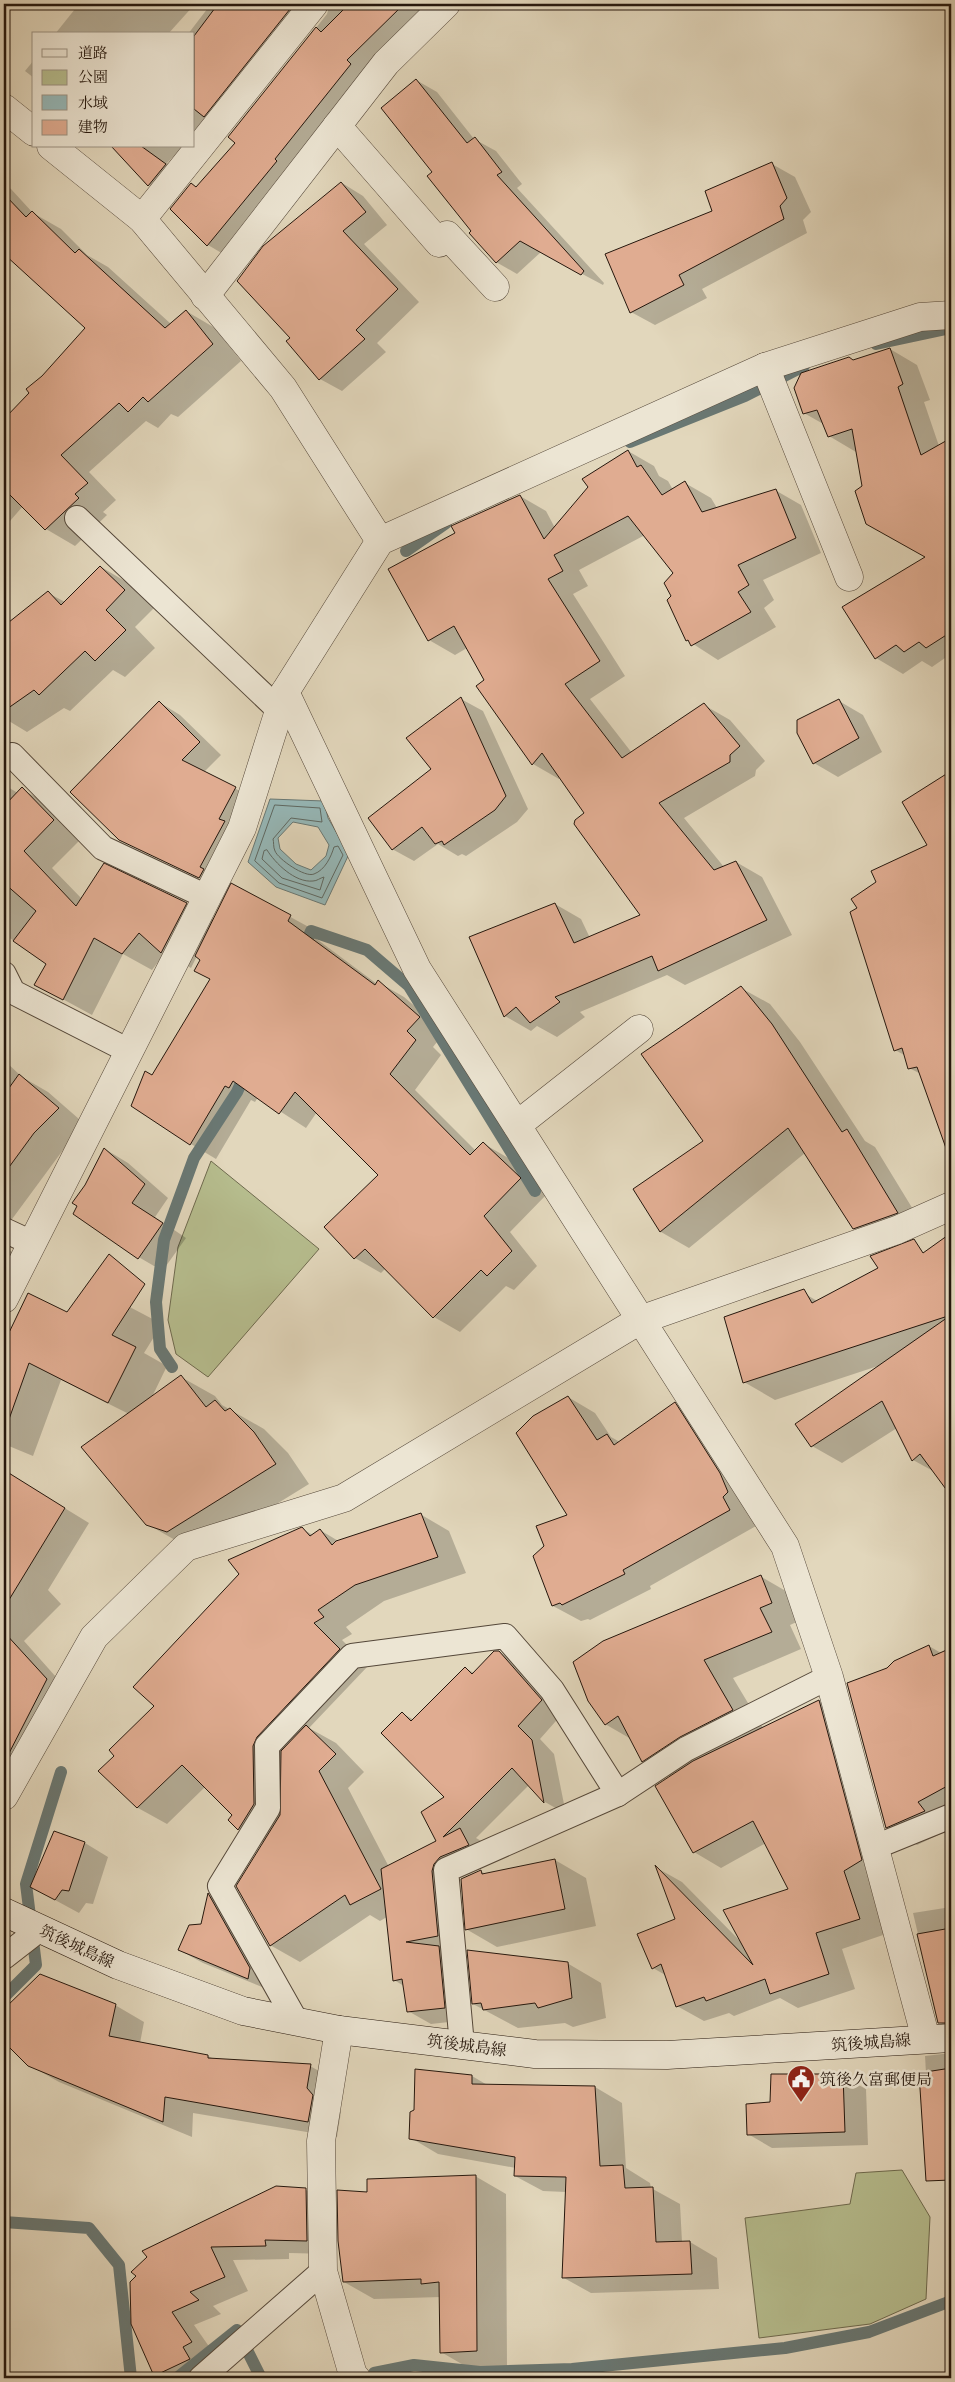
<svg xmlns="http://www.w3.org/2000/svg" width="955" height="2382" font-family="'Libre Caslon Text','Noto Serif JP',serif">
<rect width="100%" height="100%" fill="#e2d7bc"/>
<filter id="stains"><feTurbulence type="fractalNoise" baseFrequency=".004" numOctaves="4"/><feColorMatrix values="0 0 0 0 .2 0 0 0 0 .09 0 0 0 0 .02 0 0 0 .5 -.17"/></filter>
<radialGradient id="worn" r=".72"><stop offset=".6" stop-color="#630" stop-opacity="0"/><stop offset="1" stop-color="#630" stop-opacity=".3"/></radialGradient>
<g fill="#b6bd8e" stroke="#6e6a4e">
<polygon points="211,1161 319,1249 208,1377 176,1354 168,1320 178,1247"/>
<polygon points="902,2170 930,2217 926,2299 870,2324 759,2338 745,2218 850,2204 856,2173"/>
</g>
<path fill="#96b8b8" stroke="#697874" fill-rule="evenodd" d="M 270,799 L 324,801 L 328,818 L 349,854 L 325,905 L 276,887 L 248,862 ZM 293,822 L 318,827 L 329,845 L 326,856 L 311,870 L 296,864 L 280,849 L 278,838 Z"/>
<g fill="#0003">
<polygon points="79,4 195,4 168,34 55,34"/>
<polygon points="211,4 329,4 194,137 194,34 188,34"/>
<polygon points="330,4 417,4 428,15 230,258 208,245 172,209 197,188 237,143 230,137 327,14"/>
<polygon points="34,60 34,78 25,71"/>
<polygon points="416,80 437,92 474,139 496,151 522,184 517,188 604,283 603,285 541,252 517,274 496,262 472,232 433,172"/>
<polygon points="113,146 184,146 167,163 188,178 172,198 149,185"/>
<polygon points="772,164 795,177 811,212 803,220 807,233 702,289 707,298 655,325 631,312 713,212"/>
<polygon points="342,183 363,196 387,225 364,244 419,302 377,343 386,352 342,391 320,379"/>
<polygon points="4,185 11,189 33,213 61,229 87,255 108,267 171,324 186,311 215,328 241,361 178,417 171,414 158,428 146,421 89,472 116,500 103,512 107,515 75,546 46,529 23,506 4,528 4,420 86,328 4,253"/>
<polygon points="890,349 917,365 930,400 924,402 939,446 951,439 951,661 945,658 932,667 922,661 903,674 876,658 927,557 864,487 856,452 829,436 825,425 804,413 855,361"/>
<polygon points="628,451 654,466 659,476 668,481 673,490 685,483 711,498 717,508 775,490 801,505 821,553 763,580 774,600 764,608 776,627 718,660 687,640 673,596 674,573 645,535 579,570 588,586 573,594 625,676 590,699 632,753 704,705 730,720 765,761 756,770 755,776 684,818 724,867 736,862 762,877 792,935 685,985 667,975 580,1012 585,1017 557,1037 537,1026 531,1031 505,1016 471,938 555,904 581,919 590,938 642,916 585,813 560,777 559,779 533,764 477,686 486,680 467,648 455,655 429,640 457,533 520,496 546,511 555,528"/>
<polygon points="101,567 130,584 154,608 135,627 155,648 125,677 113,670 70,711 64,708 27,732 4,718 4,628 48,593 65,602"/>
<polygon points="461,699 483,711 528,809 517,822 466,856 462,854 458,856 438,844 414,861 392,849 433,769"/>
<polygon points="839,701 863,715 882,752 838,777 814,763"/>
<polygon points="159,702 180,715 221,755 204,772 257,800 221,889 119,839"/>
<polygon points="946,776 951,779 951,1133 933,1108 921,1074 909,1068 906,1056 895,1050 929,845"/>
<polygon points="4,785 18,793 22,789 51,806 82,838 52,868 82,899 186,904 214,920 232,885 316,931 314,937 377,984 378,982 404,997 445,1032 433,1047 441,1055 415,1090 476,1151 484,1144 510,1159 547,1194 510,1232 537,1266 514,1290 506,1286 460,1332 434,1317 386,1268 381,1273 355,1258 380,1175 317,1112 306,1128 258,1097 255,1102 251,1100 216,1159 191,1144 152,1076 211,980 202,959 197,956 191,968 165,953 152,970 123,954 92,1015 35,984 47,964 4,934"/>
<polygon points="741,988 770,1004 800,1042 865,1141 875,1147 925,1229 882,1244 854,1228 805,1153 689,1248 661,1232 634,1189 705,1141"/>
<polygon points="4,1060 22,1077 48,1092 87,1126 63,1150 4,1230"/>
<polygon points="105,1149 128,1163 168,1198 155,1217 186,1238 166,1266 154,1266 130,1252 86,1186"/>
<polygon points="4,1247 26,1260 4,1284"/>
<polygon points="951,1251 951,1481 913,1460 897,1428 842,1463 812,1446 881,1365 775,1400 744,1382 800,1291 831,1309 835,1315"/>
<polygon points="88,1285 162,1324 144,1353 167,1366 151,1399 181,1377 215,1396 222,1405 264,1429 288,1453 309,1484 201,1551 182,1544 147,1524 129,1414 61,1380 33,1456 4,1444 4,1346 28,1294 67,1314"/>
<polygon points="568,1397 595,1413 611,1437 620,1442 675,1403 702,1419 756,1526 650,1586 651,1589 590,1620 588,1619 581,1621 553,1606 535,1556 546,1546 569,1515"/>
<polygon points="4,1471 89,1523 48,1590 61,1604 24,1641 72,1695 4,1766"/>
<polygon points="420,1514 449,1531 466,1573 384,1601 346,1627 352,1634 342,1640 368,1666 309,1728 336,1743 364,1772 348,1788 389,1867 437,1841 446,1798 402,1713 414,1720 465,1668 474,1673 499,1652 522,1665 563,1713 540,1739 554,1754 566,1814 545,1802 529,1785 476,1838 483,1842 456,1876 467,2020 431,2024 408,2011 404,1986 394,1980 387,1917 380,1921 370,1915 300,1962 270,1945 264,1843 239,1829 229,1820 234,1815 205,1787 167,1824 138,1808 100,1771 115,1757 302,1529 313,1535 320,1530 340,1542"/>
<polygon points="760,1576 791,1594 801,1620 790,1625 801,1649 733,1678 763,1728 819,1701 846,1717 886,1934 842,1949 855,1989 798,2008 780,1998 734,2016 729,2013 704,2021 677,2006 667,1976 653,1968 677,1920 657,1868 682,1882 741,1942 789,1890 766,1843 721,1868 694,1852 671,1777 643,1761 631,1739 605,1724"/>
<polygon points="929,1646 941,1653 951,1649 951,1829 917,1845 887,1827 887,1669"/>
<polygon points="54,1832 85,1843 108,1857 93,1904 86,1903 79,1913 55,1900"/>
<polygon points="555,1860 586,1878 596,1926 497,1947 466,1929 480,1871 486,1874"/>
<polygon points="209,1895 232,1909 272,1991 203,1963 179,1950 202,1926"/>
<polygon points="951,1907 951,2029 939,2022 913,1913"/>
<polygon points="567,1963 601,1983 606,2018 573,2027 565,2023 518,2028 473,2004"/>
<polygon points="41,1975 115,2005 144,2022 140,2043 208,2056 214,2059 310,2066 339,2082 335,2106 341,2112 337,2137 193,2113 192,2137 59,2082 29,2065 4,2040 4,2011"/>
<polygon points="951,2053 951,2135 947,2135 926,2073 925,2056"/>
<polygon points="472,2076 489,2086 595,2087 622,2103 626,2168 650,2183 651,2188 680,2204 682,2242 690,2242 717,2258 719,2289 591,2293 564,2278 566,2192 543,2191 515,2176 516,2168 438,2154 411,2138"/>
<polygon points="842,2076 866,2089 868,2145 772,2148 748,2134 772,2103"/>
<polygon points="475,2176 506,2194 507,2368 472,2370 441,2352 441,2297 374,2299 344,2282 368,2194"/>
<polygon points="306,2190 329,2203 330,2254 289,2253 289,2259 233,2260 248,2291 213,2306 221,2314 194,2325 215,2355 201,2378 160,2378 155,2375 132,2282"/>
</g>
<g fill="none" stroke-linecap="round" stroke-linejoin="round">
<g stroke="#5e6862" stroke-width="1">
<path d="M 275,805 L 320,808 L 322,822 L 291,818 L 273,839 C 274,842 273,847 275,851 C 278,859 305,878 314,874 C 325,870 331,857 334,847 L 338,846 L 343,855 L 322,898 L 279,883 L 255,861 Z"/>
<path d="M 267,850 C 275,863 295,883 313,881 C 317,881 320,878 324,877 L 320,890 L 282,878 L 262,859 L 264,851 Z"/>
</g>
<g stroke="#697874" stroke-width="12">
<polyline points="876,344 951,328"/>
<polyline points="630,442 745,396 804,366"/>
<polyline points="406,551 446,523"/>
<polyline points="302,952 311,931 367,950 409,986 535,1191"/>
<polyline points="172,1367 160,1349 156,1302 164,1240 194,1158 237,1092 246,1072"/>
<polyline points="4,1997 36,1965 26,1884 61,1772"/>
<polyline points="4,2222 89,2228 119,2265 131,2378"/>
<polyline points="374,2373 414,2365 480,2372 572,2369 785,2348 869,2332 951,2301"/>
<polyline points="177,2378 237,2330 261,2378"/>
</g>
</g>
<g fill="#e0ac91" stroke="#25170d">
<polygon points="218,4 294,4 204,117 194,109 194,36"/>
<polygon points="349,4 404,4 347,60 351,64 275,159 277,161 207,246 170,209 191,183 196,187 235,143 228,137 316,27 321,32"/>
<polygon points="416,79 467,143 475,137 502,172 497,175 584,271 581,275 520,241 496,263 469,233 471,231 427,176 432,172 381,108"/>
<polygon points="111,146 141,146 166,164 148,186"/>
<polygon points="772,162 787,198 780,206 784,219 679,275 684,285 630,313 605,254 712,211 705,191"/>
<polygon points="341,182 366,212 343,231 398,289 356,330 365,339 319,380 286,341 290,338 237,281 263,246"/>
<polygon points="4,194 26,217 32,211 75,253 79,249 165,328 186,310 213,344 148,402 143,397 128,412 119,403 61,455 88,483 75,494 79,498 45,530 4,489 4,419 29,393 26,389 42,376 85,328 4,254"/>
<polygon points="890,348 903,384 898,387 921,455 951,438 951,632 926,648 919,642 904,652 896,645 875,659 842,607 925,557 866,524 855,491 862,486 852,429 828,437 817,410 803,414 794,388 801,373 849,357 853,360"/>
<polygon points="628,450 637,467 641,465 662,495 685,481 702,512 776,489 796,538 738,565 749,585 738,592 751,612 691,646 688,640 686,641 667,600 671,596 664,583 673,573 628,516 554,555 563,571 548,579 600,661 565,684 622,758 704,703 740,746 730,755 730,762 659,803 714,870 736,861 767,920 658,971 652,956 555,997 560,1002 530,1023 516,1007 504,1017 469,937 555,903 574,943 640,915 574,824 575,820 584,813 542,753 532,765 476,686 484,680 454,626 428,641 388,569 455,533 451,526 520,495 544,539 588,487 582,479"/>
<polygon points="100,566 125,590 106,610 126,630 95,661 85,651 39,695 34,690 4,711 4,626 48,591 61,605"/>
<polygon points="461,697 506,796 495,810 444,845 442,841 435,844 422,827 392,850 368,818 431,769 406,738"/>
<polygon points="839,699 859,738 813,764 797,733 797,720"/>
<polygon points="159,701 200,742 182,760 236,787 219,819 225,821 200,867 204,869 199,878 119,840 70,792"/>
<polygon points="951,771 951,1150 947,1151 917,1067 908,1069 902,1048 894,1051 850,912 857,908 851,899 876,882 871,871 927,845 902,802"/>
<polygon points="22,787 54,820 24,851 76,906 104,863 187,903 161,953 139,933 122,954 94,938 63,1000 34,985 46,964 13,941 36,911 4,883 4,806"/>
<polygon points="231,883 291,915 288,921 375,985 378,980 420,1017 407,1031 416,1040 390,1074 470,1155 483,1142 521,1178 484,1216 512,1251 487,1276 481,1270 433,1318 365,1249 354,1259 324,1227 378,1175 295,1092 279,1114 233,1081 229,1088 225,1086 190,1145 131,1106 145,1071 152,1075 210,979 194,971 200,960 195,956"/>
<polygon points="741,986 772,1024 842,1132 847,1129 898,1213 853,1229 788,1128 660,1232 633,1189 703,1141 641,1054"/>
<polygon points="19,1074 59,1108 34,1133 4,1174 4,1095"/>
<polygon points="104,1148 145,1184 132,1203 163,1223 138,1259 73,1214 77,1206 72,1203 85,1185"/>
<polygon points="951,1233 951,1315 743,1383 724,1317 804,1289 812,1303 878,1268 870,1256 914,1239 923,1253"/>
<polygon points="109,1254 145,1284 112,1335 136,1347 108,1403 29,1363 8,1422 4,1422 4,1343 28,1293 67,1312"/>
<polygon points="951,1315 951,1496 920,1454 912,1461 882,1401 811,1447 795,1424"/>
<polygon points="181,1375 206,1407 215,1400 225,1411 230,1408 254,1432 276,1464 167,1532 146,1525 81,1447"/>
<polygon points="568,1396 597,1440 607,1434 614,1445 675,1402 720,1473 728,1492 723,1497 730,1510 623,1570 625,1574 562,1605 560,1603 552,1606 533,1556 544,1546 536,1526 567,1515 516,1433 533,1416"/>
<polygon points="4,1470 65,1508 4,1608"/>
<polygon points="421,1513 438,1557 355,1585 318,1610 324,1617 314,1623 340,1649 257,1737 253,1746 254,1804 238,1830 228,1820 232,1815 182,1765 137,1808 98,1771 114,1756 109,1750 154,1706 133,1687 239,1574 228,1560 302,1527 310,1536 320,1529 332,1545 336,1541"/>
<polygon points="761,1575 772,1603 760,1608 772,1632 704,1660 733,1710 680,1737 642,1762 618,1716 605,1725 588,1701 573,1662 603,1641"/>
<polygon points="4,1632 47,1679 4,1763"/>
<polygon points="929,1645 933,1656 951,1648 951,1784 918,1802 925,1811 886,1828 847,1683 887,1668 894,1661"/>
<polygon points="494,1651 499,1651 542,1700 518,1726 532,1740 544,1803 512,1768 443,1837 460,1828 469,1845 440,1857 434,1864 432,1871 438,1936 406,1942 439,1946 445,2008 407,2012 402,1979 393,1981 381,1869 436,1841 421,1812 444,1797 381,1733 402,1712 411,1721 465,1667 472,1674"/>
<polygon points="819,1700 862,1860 844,1871 860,1919 816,1933 829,1974 770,1994 765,1979 706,2001 704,1997 676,2007 661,1964 652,1969 637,1934 675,1919 655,1865 753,1965 723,1910 788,1889 753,1821 693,1853 655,1786 693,1761"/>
<polygon points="306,1725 336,1754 319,1771 381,1889 350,1905 345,1895 270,1946 236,1886 280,1815 281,1751"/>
<polygon points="54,1831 85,1842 69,1891 62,1890 55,1900 30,1887"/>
<polygon points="555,1859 565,1909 465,1930 461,1879 481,1870 482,1874"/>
<polygon points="208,1893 250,1968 248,1979 178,1950 189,1925 201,1924"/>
<polygon points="951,1928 951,2023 938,2023 917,1934"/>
<polygon points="467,1950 568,1962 572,1998 538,2008 535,2003 483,2010 481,2003 472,2004"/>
<polygon points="40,1974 116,2004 109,2036 208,2055 208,2058 311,2064 307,2088 313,2095 308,2122 165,2097 163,2122 28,2066 4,2042 4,2009"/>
<polygon points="951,2068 951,2180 926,2181 919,2073"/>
<polygon points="415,2069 472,2075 472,2084 595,2086 600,2166 623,2165 625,2188 653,2187 656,2242 690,2241 692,2274 562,2278 566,2177 514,2176 515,2157 409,2139 410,2112 414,2110"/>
<polygon points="771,2074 843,2074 845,2132 747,2135 746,2104 770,2102"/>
<polygon points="476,2175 477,2351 440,2353 439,2282 421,2284 421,2279 343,2282 338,2241 337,2190 367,2192 367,2179"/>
<polygon points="276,2186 306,2188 307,2241 265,2240 266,2246 211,2247 225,2277 190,2292 199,2300 172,2312 192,2342 183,2347 190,2359 154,2376 131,2324 130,2282 136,2276 131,2272 147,2257 142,2251"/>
</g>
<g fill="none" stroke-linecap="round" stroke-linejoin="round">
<defs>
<g id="lane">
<polyline points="77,518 279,710"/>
<polyline points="12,755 103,848 207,897"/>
<polyline points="4,974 13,992 129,1051"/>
<polyline points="4,1230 32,1243"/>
<polyline points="875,1847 951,1816"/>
<polyline points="4,1957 40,1929"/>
<polyline points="296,2021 220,1886 268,1808 267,1746 352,1656 505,1636 552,1690 618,1794"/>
<polyline points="462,2045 446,1870 618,1794 686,1749 829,1677"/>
<polyline points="201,2378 323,2271"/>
</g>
<g id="street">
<polyline points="4,108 34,132"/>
<polyline points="337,126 439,243 447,235 495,287"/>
<polyline points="51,146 142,219 283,388 380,541"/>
<polyline points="142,219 314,4"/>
<polyline points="205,296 386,63 446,4"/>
<polyline points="765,367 849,577"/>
<polyline points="285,692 417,969 785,1546 829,1677 926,2039"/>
<polyline points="517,1125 639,1029"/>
<polyline points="4,1299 242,828 285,692 380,541 765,367 920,317 951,315"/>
<polyline points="4,1796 94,1637 186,1547 344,1498 640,1320 897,1230 951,1206"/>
<polyline points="339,2030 321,2141 323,2271 353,2375 356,2378"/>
</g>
<polyline id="secondary" points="4,1912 118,1965 243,2011 339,2030 535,2054 667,2055 951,2038"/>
</defs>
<use href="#lane" stroke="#544739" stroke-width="26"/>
<use href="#street" stroke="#544739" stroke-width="29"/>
<use href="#secondary" stroke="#25170d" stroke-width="29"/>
<use href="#lane" stroke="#ece5d3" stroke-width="24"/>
<use href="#street" stroke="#ece5d3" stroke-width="28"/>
<use href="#secondary" stroke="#ece5d3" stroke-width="28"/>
</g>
<defs>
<symbol id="civic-pin" viewBox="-11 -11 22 30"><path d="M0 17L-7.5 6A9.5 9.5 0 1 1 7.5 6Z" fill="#8f2418" stroke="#ece5d3"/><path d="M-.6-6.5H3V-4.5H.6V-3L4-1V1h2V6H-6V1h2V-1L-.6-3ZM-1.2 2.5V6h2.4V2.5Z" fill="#fff"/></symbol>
</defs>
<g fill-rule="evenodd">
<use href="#civic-pin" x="785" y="2063" width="32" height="43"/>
</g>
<g text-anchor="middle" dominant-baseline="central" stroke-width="5" stroke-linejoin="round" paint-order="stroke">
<g font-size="16" fill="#25170d" stroke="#ece5d3">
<text transform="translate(77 1946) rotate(25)">筑後城島線</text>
<text transform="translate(871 2042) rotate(-4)">筑後城島線</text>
<text transform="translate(467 2045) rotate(7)">筑後城島線</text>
</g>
<g font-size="16" fill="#25170d" stroke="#ece5d3" text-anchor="start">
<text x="820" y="2079">筑後久富郵便局</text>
</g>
</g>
<rect width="955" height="2382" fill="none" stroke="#e2d7bc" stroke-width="20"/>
<rect x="5" y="5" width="945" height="2372" fill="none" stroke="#25170d" stroke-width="2.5"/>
<rect x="10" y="10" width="935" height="2362" fill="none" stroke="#25170d"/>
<rect x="32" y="32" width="162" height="115" fill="#ece5d3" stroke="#9c9384"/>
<rect x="42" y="49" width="25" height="8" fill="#ece5d3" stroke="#9c9384"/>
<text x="78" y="58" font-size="15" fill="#25170d">道路</text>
<rect x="42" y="70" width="25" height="15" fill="#b6bd8e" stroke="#9c9384"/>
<text x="78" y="82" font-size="15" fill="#25170d">公園</text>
<rect x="42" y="95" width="25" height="15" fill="#96b8b8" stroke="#9c9384"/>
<text x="78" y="108" font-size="15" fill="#25170d">水域</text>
<rect x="42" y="120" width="25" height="15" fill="#e0ac91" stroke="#9c9384"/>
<text x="78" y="132" font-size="15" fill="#25170d">建物</text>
<rect width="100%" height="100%" filter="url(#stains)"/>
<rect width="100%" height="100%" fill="url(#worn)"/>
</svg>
